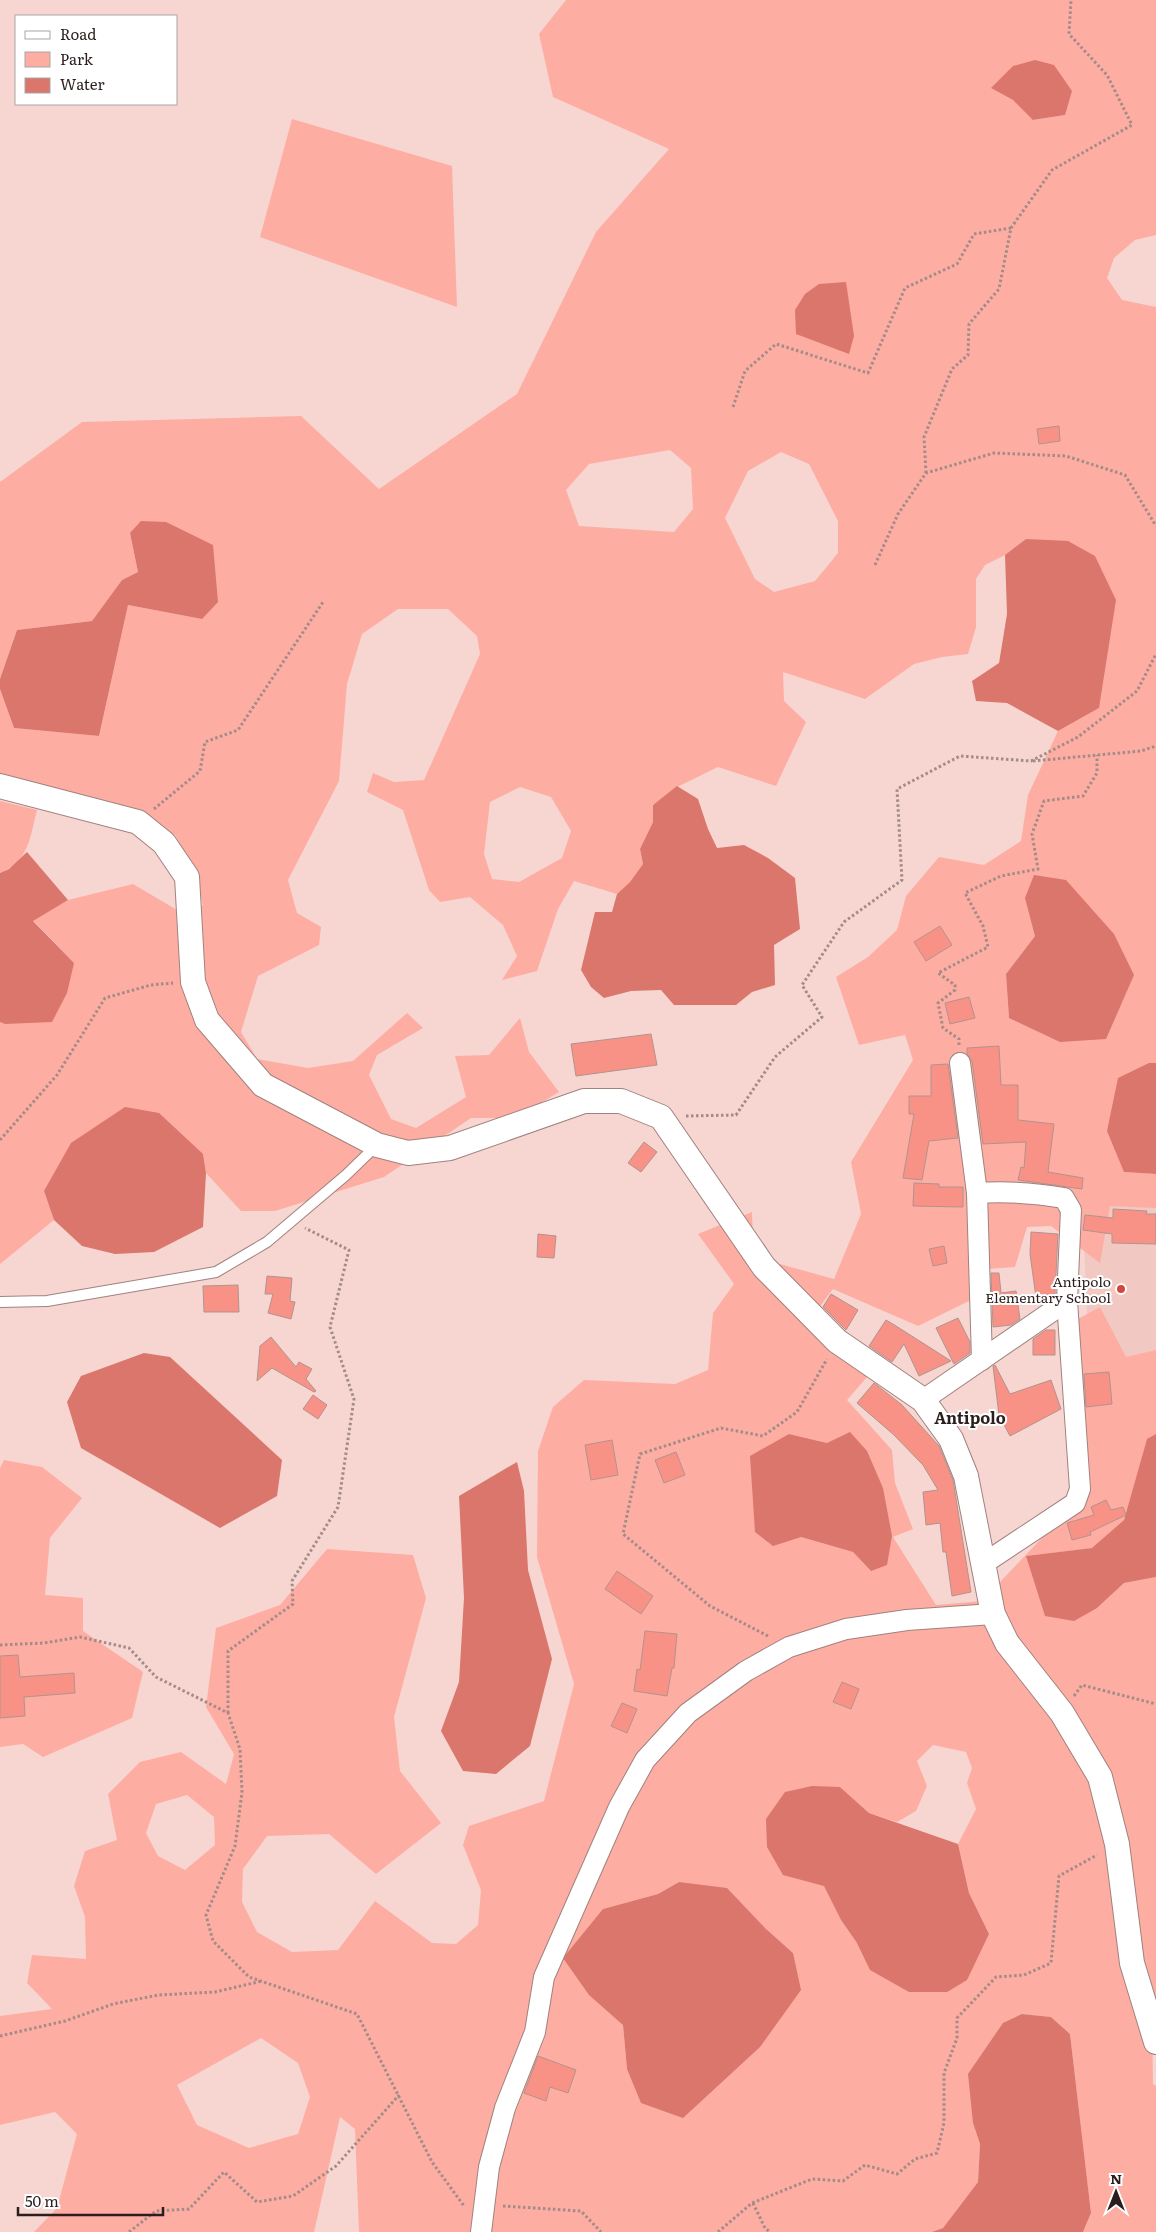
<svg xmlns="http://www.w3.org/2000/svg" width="1156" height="2232" font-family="Literata,serif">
<rect width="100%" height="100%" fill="#f7d6d2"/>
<polygon fill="#f1c8c2" points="1156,1198 1156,1377 1090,1380 1082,1201"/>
<g fill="#feada3" fill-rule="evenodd">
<path d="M 566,0 L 1156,0 L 1156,235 L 1135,240 L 1114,258 L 1107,278 L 1122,300 L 1156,307 L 1156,1063 L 1149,1063 L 1124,1172 L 1156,1174 L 1156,1208 L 1110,1206 L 1100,1263 L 1051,1226 L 1027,1227 L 1015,1267 L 974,1270 L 971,1300 L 918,1326 L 833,1289 L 806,1325 L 867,1377 L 847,1400 L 892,1450 L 895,1483 L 913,1529 L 893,1537 L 936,1605 L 982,1601 L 1091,1486 L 1084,1441 L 1078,1319 L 1100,1307 L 1126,1357 L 1156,1350 L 1156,1434 L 1147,1440 L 1124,1520 L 1093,1548 L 1027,1556 L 1097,1608 L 1124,1583 L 1156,1577 L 1156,2026 L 1152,2022 L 1153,2084 L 1156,2086 L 1156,2232 L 1083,2232 L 1091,2213 L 1070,2034 L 1051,2017 L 1022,2014 L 973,2123 L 980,2144 L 978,2182 L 943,2228 L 932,2232 L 359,2232 L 355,2129 L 340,2117 L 314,2232 L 34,2232 L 57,2208 L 77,2134 L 55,2112 L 0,2125 L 0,2016 L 52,2009 L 27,1983 L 32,1955 L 86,1959 L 85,1917 L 74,1886 L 85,1851 L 117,1840 L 108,1794 L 140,1762 L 181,1752 L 226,1784 L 234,1754 L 206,1707 L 216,1628 L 280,1605 L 327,1549 L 413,1555 L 426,1598 L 394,1717 L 400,1771 L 441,1823 L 376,1874 L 329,1834 L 267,1836 L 243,1869 L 242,1902 L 257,1932 L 292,1952 L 338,1950 L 375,1901 L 432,1943 L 456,1944 L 478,1925 L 481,1890 L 463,1845 L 469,1826 L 544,1801 L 574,1684 L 537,1557 L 538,1451 L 553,1407 L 584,1380 L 675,1384 L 708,1370 L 713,1313 L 734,1284 L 698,1234 L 752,1212 L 753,1240 L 769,1261 L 834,1279 L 861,1214 L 851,1162 L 913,1060 L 905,1035 L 859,1045 L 836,977 L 868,957 L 897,930 L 906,896 L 939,857 L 984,865 L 1021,841 L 1028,795 L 1058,731 L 1099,708 L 1026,539 L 1005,555 L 985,565 L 976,579 L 976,627 L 968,654 L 942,657 L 914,664 L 865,699 L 783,672 L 784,701 L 806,722 L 776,786 L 718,767 L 677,787 L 653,805 L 653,822 L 640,849 L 643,864 L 630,882 L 617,894 L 574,881 L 558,909 L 537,971 L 502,980 L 517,956 L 503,925 L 470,897 L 440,902 L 429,890 L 403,810 L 367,792 L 373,773 L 394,782 L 424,780 L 480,654 L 477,636 L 448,609 L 398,609 L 362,634 L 347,684 L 339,781 L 288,880 L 297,913 L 321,927 L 319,945 L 258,976 L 241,1032 L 257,1059 L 308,1068 L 353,1061 L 407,1013 L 423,1028 L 377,1055 L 369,1075 L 391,1119 L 416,1128 L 466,1097 L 455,1056 L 489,1055 L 520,1018 L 529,1052 L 559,1092 L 516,1118 L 471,1118 L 384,1177 L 275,1211 L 241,1211 L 206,1173 L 203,1154 L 44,1191 L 54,1220 L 0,1264 L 0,1022 L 5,1024 L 74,963 L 33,920 L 68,900 L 133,884 L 177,910 L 203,905 L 193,867 L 175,835 L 121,806 L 0,778 L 0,689 L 14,728 L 99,736 L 128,605 L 202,619 L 130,533 L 138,572 L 122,580 L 92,621 L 17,630 L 0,679 L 0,482 L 82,422 L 301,416 L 379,489 L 517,394 L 596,232 L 669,149 L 553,97 L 539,34 ZM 991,88 L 1065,115 L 1034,120 L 1013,100 ZM 670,450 L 691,468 L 693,509 L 674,532 L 579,526 L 566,490 L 589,464 ZM 781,452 L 809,464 L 838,521 L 838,553 L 815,581 L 774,592 L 755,579 L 725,518 L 748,471 ZM 520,787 L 551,797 L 571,831 L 562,858 L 519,882 L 492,879 L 484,854 L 490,802 ZM 1035,936 L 1009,1018 L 1006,974 ZM 789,1434 L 827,1443 L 871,1571 L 853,1552 L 801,1537 ZM 933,1745 L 966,1752 L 972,1768 L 967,1783 L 976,1809 L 958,1844 L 969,1893 L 989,1934 L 857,1943 L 841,1920 L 824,1885 L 840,1787 L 869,1813 L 897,1822 L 916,1811 L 927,1786 L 917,1761 ZM 187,1795 L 214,1817 L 215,1845 L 185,1870 L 158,1856 L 146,1833 L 156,1804 ZM 679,1882 L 765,1928 L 793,1953 L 627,2069 L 623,2025 L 603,1909 L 658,1894 ZM 261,2038 L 298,2063 L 310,2097 L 298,2134 L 249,2148 L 197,2125 L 177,2085 Z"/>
<polygon points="292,119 452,166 457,307 260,237"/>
<path d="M 0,801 L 37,810 C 30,837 29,861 0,873 Z"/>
<polygon points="4,1460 42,1467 82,1498 50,1538 45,1595 83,1598 83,1631 143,1672 132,1718 43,1757 23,1744 0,1747 0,1468"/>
</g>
<g fill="#da766b">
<polygon points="1035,60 1054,65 1072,91 1065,115 1033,120 1013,100 991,88 1013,66"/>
<polygon points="846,282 854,336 849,354 796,334 795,310 805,294 819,284"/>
<polygon points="141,521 166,522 213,545 218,602 202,619 128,605 99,736 14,728 0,689 0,679 17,630 92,621 122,580 138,572 130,533"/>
<polygon points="1026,539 1068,541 1095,556 1116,600 1099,708 1058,731 1007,703 976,701 972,681 999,663 1007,614 1005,555"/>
<polygon points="677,786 698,799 708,829 717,848 744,845 768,858 795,878 800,929 774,945 775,985 752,992 736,1005 674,1005 661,990 631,991 604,998 591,987 581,970 595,912 612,912 617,894 630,882 643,864 640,849 653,822 653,805"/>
<polygon points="27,852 68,900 33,921 74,963 67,993 52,1022 5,1024 0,1022 0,873 9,869"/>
<polygon points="1034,875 1066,880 1114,934 1134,975 1106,1039 1060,1042 1009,1018 1006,974 1035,936 1025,898"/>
<polygon points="1149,1063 1156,1063 1156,1174 1124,1172 1107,1131 1118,1078"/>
<polygon points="125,1107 159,1113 203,1154 206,1173 203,1227 154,1252 115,1254 82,1246 54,1220 44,1191 71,1143"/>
<polygon points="144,1353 170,1357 282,1460 277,1496 220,1528 81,1448 67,1402 81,1376"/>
<polygon points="850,1432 867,1451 883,1488 892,1536 887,1565 871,1571 853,1552 801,1537 773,1546 755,1532 750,1456 789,1434 827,1443"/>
<polygon points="1156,1434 1156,1577 1124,1583 1097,1608 1074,1621 1045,1616 1026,1556 1092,1548 1124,1520 1147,1439"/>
<polygon points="517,1462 524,1491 528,1570 552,1659 530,1746 496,1774 463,1771 441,1731 459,1682 464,1598 459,1496"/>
<polygon points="812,1786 840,1787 869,1813 958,1844 969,1893 989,1934 967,1980 947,1992 909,1992 870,1970 857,1943 841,1920 824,1886 783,1875 767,1847 766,1819 785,1792"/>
<polygon points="679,1882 727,1888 765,1928 793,1953 801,1990 760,2047 683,2118 641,2103 627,2069 623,2025 589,1995 563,1958 603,1909 658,1894"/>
<polygon points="1022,2014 1051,2017 1070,2034 1091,2213 1083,2232 932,2232 943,2228 978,2182 980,2144 973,2123 968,2074 1003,2023"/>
</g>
<g fill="#f99286" stroke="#b1938e">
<polygon points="1059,426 1060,441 1039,444 1037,429"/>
<polygon points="940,926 952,945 926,961 914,942"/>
<polygon points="969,997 975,1018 950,1024 945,1003"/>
<polygon points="651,1034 657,1065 576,1076 571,1044"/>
<polygon points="999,1046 1001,1085 1018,1085 1018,1120 1054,1124 1048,1172 1083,1178 1082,1189 1018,1180 1021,1167 1024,1168 1026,1142 983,1144 972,1061 967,1054 967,1048"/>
<polygon points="948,1064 958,1138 929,1141 922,1180 903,1178 914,1114 909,1114 909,1096 931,1096 931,1065"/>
<polygon points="644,1142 657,1152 641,1172 628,1163"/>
<polygon points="914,1183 939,1184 939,1187 963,1187 963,1207 913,1206"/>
<polygon points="1113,1209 1147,1211 1146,1214 1156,1214 1156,1244 1112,1243 1112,1234 1083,1230 1085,1215 1113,1218"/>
<polygon points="1031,1232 1058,1234 1055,1294 1036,1297 1030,1254"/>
<polygon points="538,1234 556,1236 554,1258 537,1257"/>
<polygon points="944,1246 947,1263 933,1266 929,1249"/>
<polygon points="991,1273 999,1273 1001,1293 1016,1291 1020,1319 1011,1325 993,1327"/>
<polygon points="267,1276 292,1278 290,1301 295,1302 291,1319 268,1313 273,1294 265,1294"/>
<polygon points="238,1285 239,1312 204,1312 203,1286"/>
<polygon points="831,1294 858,1310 846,1330 823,1307"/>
<polygon points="958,1318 970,1342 970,1353 954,1364 936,1328"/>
<polygon points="886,1320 896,1326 951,1361 919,1376 904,1344 892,1362 869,1346"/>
<polygon points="1046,1330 1055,1330 1055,1355 1033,1355 1033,1339"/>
<polygon points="271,1337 296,1367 299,1362 312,1369 306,1379 316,1391 314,1392 272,1368 257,1381 260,1346"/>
<polygon points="995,1365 1010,1394 1051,1380 1061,1409 1010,1436 999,1415 993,1366"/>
<polygon points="1109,1372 1112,1404 1086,1407 1084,1374"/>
<polygon points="874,1383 902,1405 939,1446 953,1480 971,1592 952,1596 946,1552 943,1552 940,1523 926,1525 923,1492 938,1490 923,1465 894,1435 857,1403"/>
<polygon points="313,1395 327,1405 318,1419 303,1409"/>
<polygon points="612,1440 618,1475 591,1480 585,1445"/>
<polygon points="676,1452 685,1475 664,1483 655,1460"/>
<polygon points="1106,1500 1111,1510 1123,1507 1126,1515 1090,1532 1091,1535 1072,1540 1067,1523 1094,1515 1091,1507"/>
<polygon points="617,1571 653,1596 641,1614 605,1589"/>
<polygon points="645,1631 677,1634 674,1668 672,1668 667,1696 634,1691 637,1669 640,1670"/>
<polygon points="18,1655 20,1677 74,1673 75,1693 24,1697 25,1716 0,1718 0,1656"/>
<polygon points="842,1682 859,1689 851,1709 833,1702"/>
<polygon points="622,1703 637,1709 627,1733 611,1726"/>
<polygon points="538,2056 576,2070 568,2093 550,2087 546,2101 524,2093"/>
</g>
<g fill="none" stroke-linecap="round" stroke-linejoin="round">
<defs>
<polyline id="service" points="0,1302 47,1301 216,1272 267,1242 346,1175 377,1145"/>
<g id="minor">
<path d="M 960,1063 L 977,1193 C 1006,1191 1035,1193 1064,1198 L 1071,1210 L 1067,1301 L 1080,1489 L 1075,1503 L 983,1564"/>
<polyline points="977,1193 982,1360"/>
<polyline points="923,1400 1067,1301"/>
<polyline points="481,2232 489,2167 505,2108 535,2032 544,1977 619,1807 645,1760 688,1713 746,1671 789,1647 846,1629 907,1620 993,1614"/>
</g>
<polyline id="tertiary" points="0,786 138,822 164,843 187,877 193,982 207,1020 263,1085 377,1145 408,1153 450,1148 584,1101 621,1101 661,1117 764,1267 837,1341 923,1400 951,1439 966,1476 993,1614 1007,1643 1062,1713 1100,1777 1117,1844 1132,1963 1156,2042"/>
</defs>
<use href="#service" stroke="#a0827e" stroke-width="12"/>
<use href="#minor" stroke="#a0827e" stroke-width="22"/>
<use href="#tertiary" stroke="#a0827e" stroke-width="26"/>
<g stroke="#a38b88" stroke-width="3" stroke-dasharray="2.5 2.5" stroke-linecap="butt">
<polyline points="733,407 745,371 776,344 868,373 905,288 957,264 974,234 1011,228"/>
<polyline points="926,473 924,437 952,369 968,355 969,324 999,289 1011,228 1052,170 1132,125 1107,75 1069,34 1071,0"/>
<polyline points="875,565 898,514 926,473 994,453 1066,456 1125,475 1156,526"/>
<polyline points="1033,761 1141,751 1156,746"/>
<polyline points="154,809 200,771 205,742 238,730 323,602"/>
<polyline points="959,1045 959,1039 943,1028 938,1003 955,990 955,985 938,973 988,947 983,926 965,893 1001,876 1038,869 1032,834 1044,801 1083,796 1097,773 1097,755"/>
<polyline points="686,1116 736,1115 775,1057 822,1017 802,985 844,922 902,880 897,789 960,756 1031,761 1078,737 1137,691 1156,654"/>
<polyline points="0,1140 57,1075 105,998 151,985 173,983"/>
<polyline points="768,1636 710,1606 623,1534 640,1454 721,1428 763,1436 797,1412 827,1359"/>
<polyline points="0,1645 44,1643 80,1637 129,1648 156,1677 228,1713 240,1749 242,1792 235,1846 206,1915 213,1941 249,1977 357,2014 432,2162 464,2206"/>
<polyline points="1074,1696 1082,1685 1156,1704"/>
<polyline points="228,1713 228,1651 293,1604 292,1581 338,1507 354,1399 330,1327 349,1250 305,1228"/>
<polyline points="0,2036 65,2021 113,2004 158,1995 215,1992 262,1981"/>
<polyline points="753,2203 765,2228 770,2232"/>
<polyline points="503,2206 581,2211 601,2232"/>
<polyline points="129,2232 156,2211 189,2209 224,2172 257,2202 293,2196 336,2166 399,2095"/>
<polyline points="718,2232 752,2203 812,2179 843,2181 865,2165 897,2174 915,2159 937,2153 944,2123 944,2073 957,2038 957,2018 996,1977 1024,1975 1051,1963 1059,1876 1097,1855"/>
</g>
<use href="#service" stroke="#fff" stroke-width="10"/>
<use href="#minor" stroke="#fff" stroke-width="20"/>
<use href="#tertiary" stroke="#fff" stroke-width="24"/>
</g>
<circle fill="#d5473e" stroke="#fff" stroke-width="2" cx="1121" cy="1289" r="5"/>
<g text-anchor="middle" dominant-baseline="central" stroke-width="4" stroke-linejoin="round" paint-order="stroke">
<g font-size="14" fill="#2b1f1e" stroke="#fff" text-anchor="end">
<text x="1111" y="1281">Antipolo<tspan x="1111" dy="16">Elementary School</tspan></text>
</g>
<g font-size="16" font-weight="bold" fill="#2b1f1e" stroke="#fff">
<text x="970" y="1417">Antipolo</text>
</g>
</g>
<rect x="15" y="15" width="162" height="90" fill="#ffffff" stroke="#aaa5a5"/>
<rect x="25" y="31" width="25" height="8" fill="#ffffff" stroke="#aaa5a5"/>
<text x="60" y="40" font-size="15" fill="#2b1f1e">Road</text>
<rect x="25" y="52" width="25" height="15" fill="#feada3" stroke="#aaa5a5"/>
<text x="60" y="65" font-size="15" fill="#2b1f1e">Park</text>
<rect x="25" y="78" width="25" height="15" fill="#da766b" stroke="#aaa5a5"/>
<text x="60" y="90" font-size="15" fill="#2b1f1e">Water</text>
<g transform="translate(1116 2192)" stroke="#ffffff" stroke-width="4" paint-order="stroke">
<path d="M0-4L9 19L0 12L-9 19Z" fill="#2b1f1e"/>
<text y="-8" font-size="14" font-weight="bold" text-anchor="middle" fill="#2b1f1e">N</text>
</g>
<path d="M18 2207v8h145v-8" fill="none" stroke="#2b1f1e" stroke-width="2.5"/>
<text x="25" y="2207" font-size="15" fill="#2b1f1e" stroke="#ffffff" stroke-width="4" paint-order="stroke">50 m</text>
</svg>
